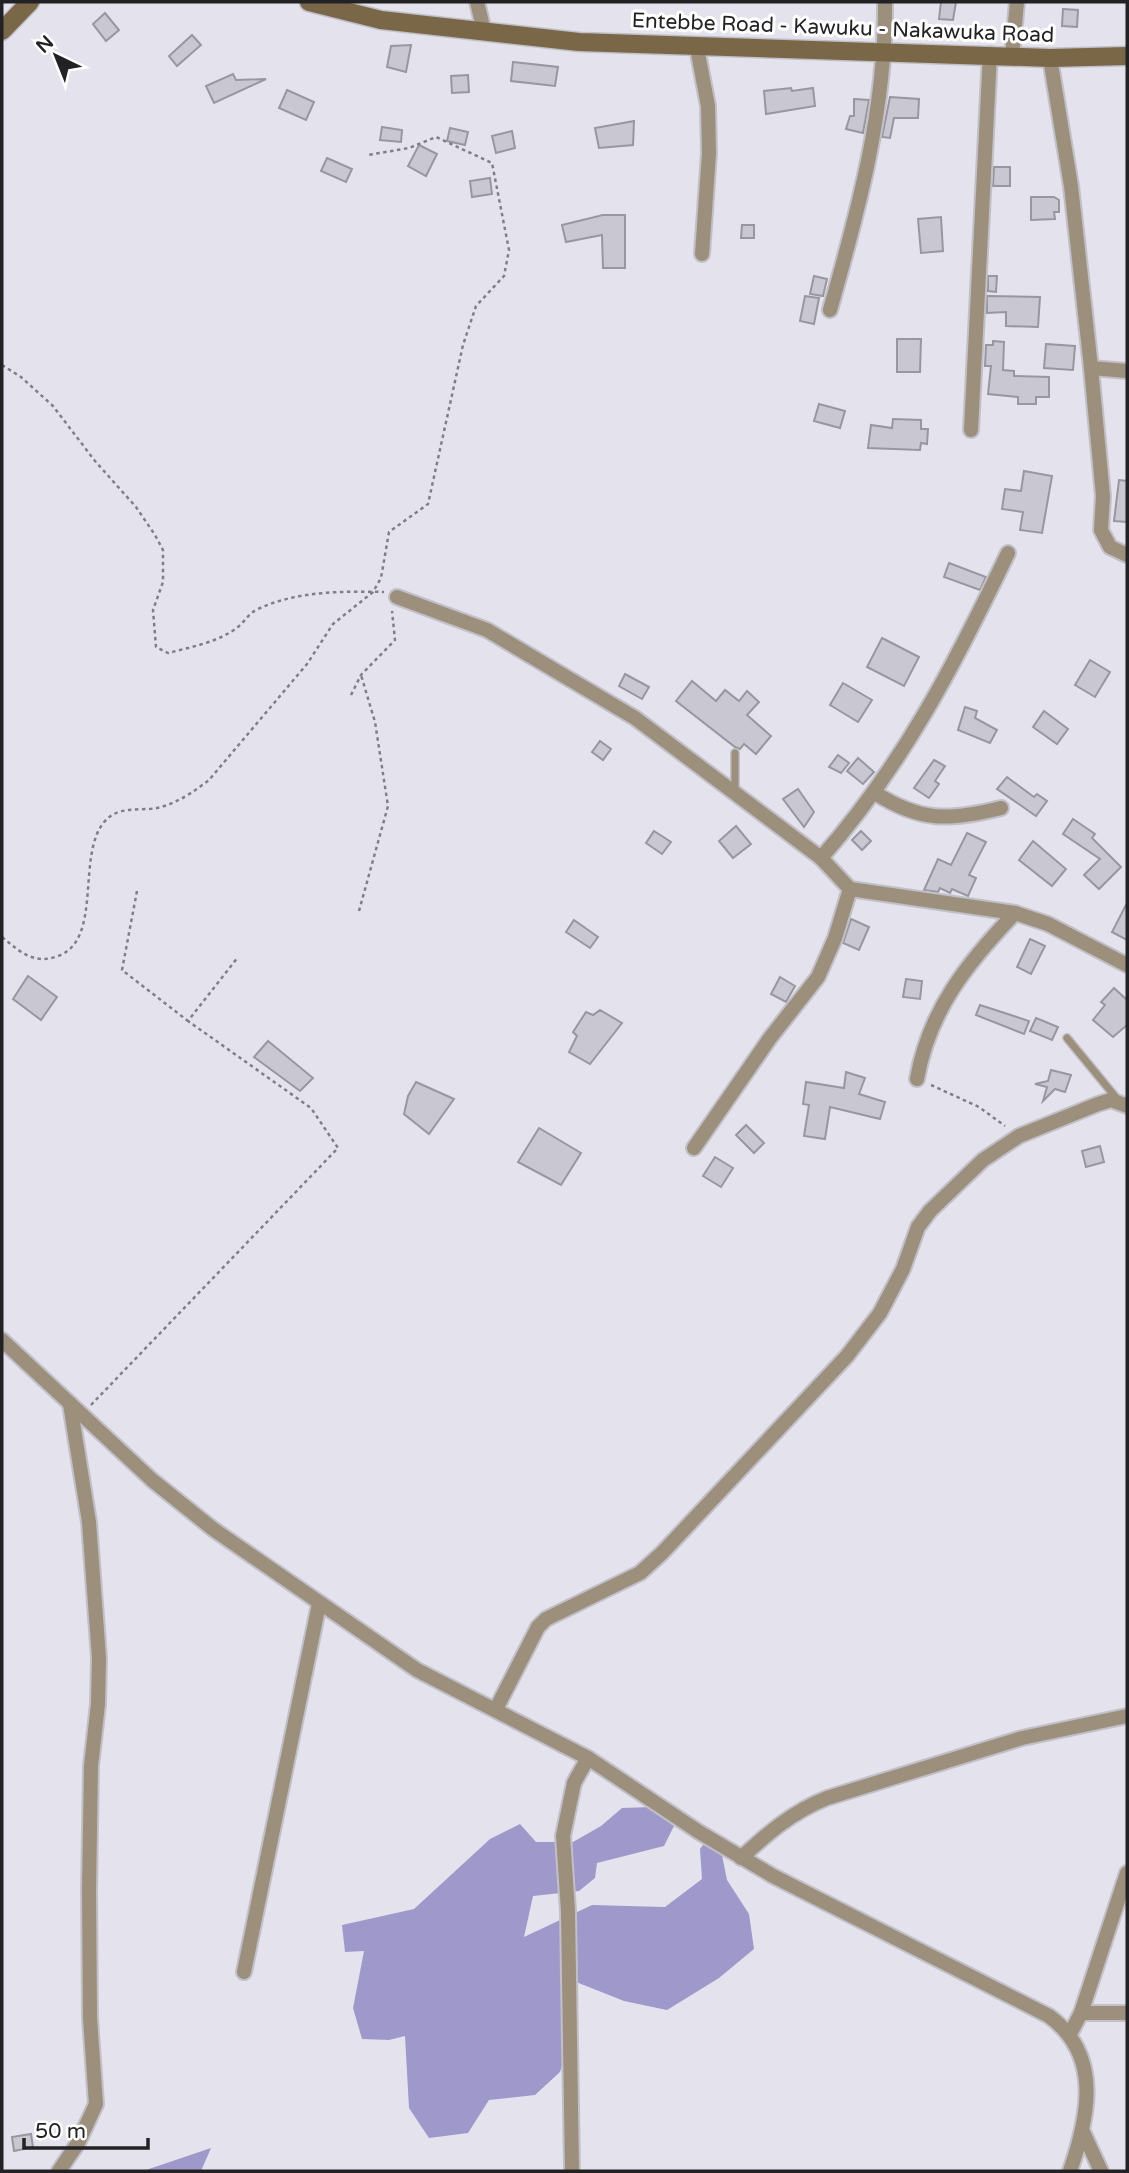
<svg xmlns="http://www.w3.org/2000/svg" width="1129" height="2173" font-family="'Varela Round',sans-serif">
<rect width="100%" height="100%" fill="#e4e3ed"/>
<g fill="#9f98cb">
<polygon points="651,1807 674,1826 664,1846 597,1863 595,1878 579,1891 533,1896 524,1937 592,1905 665,1907 702,1879 700,1849 707,1839 720,1845 727,1880 749,1914 754,1949 719,1978 667,2010 624,2001 566,1978 576,2025 560,2072 535,2095 489,2100 468,2133 429,2138 409,2108 405,2036 389,2040 362,2039 353,2008 364,1951 345,1952 342,1925 414,1909 490,1839 520,1824 536,1842 573,1842 601,1826 622,1808"/>
<polygon points="211,2148 201,2171 140,2171 143,2171"/>
</g>
<g fill="#c9c8d2" stroke="#9897a0" stroke-width="2">
<polygon points="941,2 956,2 953,20 939,19"/>
<polygon points="1063,9 1078,10 1077,27 1062,26"/>
<polygon points="105,13 119,30 106,41 93,24"/>
<polygon points="192,35 201,45 177,66 169,56"/>
<polygon points="411,45 406,72 387,67 391,46"/>
<polygon points="513,62 558,67 555,86 511,81"/>
<polygon points="233,74 236,80 266,79 214,103 206,86"/>
<polygon points="468,75 469,92 452,93 451,76"/>
<polygon points="791,88 792,91 813,88 815,106 766,114 764,91"/>
<polygon points="287,90 314,102 306,120 279,108"/>
<polygon points="890,97 919,99 918,118 894,118 890,138 882,137"/>
<polygon points="854,99 869,100 863,133 846,129 850,116 854,116"/>
<polygon points="634,121 633,145 599,148 595,128"/>
<polygon points="382,127 402,130 401,142 380,140"/>
<polygon points="450,128 468,132 465,145 447,141"/>
<polygon points="512,131 515,148 496,153 492,136"/>
<polygon points="419,145 437,154 426,176 408,166"/>
<polygon points="327,158 352,169 346,182 321,171"/>
<polygon points="994,167 1010,167 1010,186 993,186"/>
<polygon points="490,178 492,194 472,197 470,181"/>
<polygon points="1031,197 1054,197 1059,200 1059,212 1054,212 1055,219 1031,220"/>
<polygon points="603,215 625,215 625,268 603,268 602,235 566,242 562,225"/>
<polygon points="941,217 943,251 921,253 918,219"/>
<polygon points="742,225 754,225 754,238 741,238"/>
<polygon points="814,276 827,279 823,296 810,294"/>
<polygon points="988,276 997,276 996,292 988,291"/>
<polygon points="805,296 819,298 814,324 800,321"/>
<polygon points="987,296 1040,297 1038,327 1006,326 1006,312 987,313"/>
<polygon points="897,339 921,339 920,372 897,372"/>
<polygon points="993,341 1004,342 1003,370 1014,371 1014,376 1049,377 1049,397 1036,397 1036,404 1018,404 1018,397 988,394 991,366 985,366 986,345 993,345"/>
<polygon points="1046,344 1075,346 1073,370 1044,368"/>
<polygon points="819,404 845,411 840,428 814,421"/>
<polygon points="893,419 921,420 921,429 928,429 927,444 921,443 920,450 868,448 871,425 892,428"/>
<polygon points="1024,471 1052,476 1042,533 1020,530 1023,512 1002,509 1005,489 1021,491"/>
<polygon points="1119,480 1127,481 1127,522 1114,521"/>
<polygon points="949,563 986,577 980,590 944,577"/>
<polygon points="882,638 919,657 904,686 867,667"/>
<polygon points="1090,660 1110,672 1095,697 1075,685"/>
<polygon points="625,674 649,687 642,699 619,686"/>
<polygon points="692,681 716,701 725,690 739,701 747,691 759,702 747,715 771,736 756,754 744,744 740,749 735,747 676,701"/>
<polygon points="843,683 872,700 858,722 830,705"/>
<polygon points="965,707 977,711 975,718 997,730 990,743 958,730"/>
<polygon points="1044,711 1068,729 1057,744 1033,727"/>
<polygon points="600,741 611,749 603,760 592,752"/>
<polygon points="838,755 849,763 841,773 829,767"/>
<polygon points="858,758 874,772 863,784 847,771"/>
<polygon points="934,760 945,766 935,781 939,784 929,798 914,788"/>
<polygon points="1007,777 1034,797 1037,794 1047,801 1036,816 997,789"/>
<polygon points="798,789 814,812 804,827 783,799"/>
<polygon points="1073,819 1095,834 1092,838 1121,867 1099,889 1084,875 1100,859 1063,834"/>
<polygon points="736,826 751,844 733,858 719,841"/>
<polygon points="654,831 671,842 662,854 646,843"/>
<polygon points="861,831 871,841 862,850 852,840"/>
<polygon points="967,833 986,842 969,875 976,878 968,896 952,889 950,893 940,888 938,892 924,890 938,859 951,865"/>
<polygon points="1033,841 1066,869 1052,886 1019,860"/>
<polygon points="1127,903 1127,940 1112,932"/>
<polygon points="851,919 869,927 859,950 843,943"/>
<polygon points="574,920 598,937 590,948 566,932"/>
<polygon points="1030,939 1045,946 1031,974 1017,967"/>
<polygon points="28,976 57,997 41,1020 13,999"/>
<polygon points="780,977 795,986 786,1002 771,994"/>
<polygon points="906,979 922,981 920,999 903,997"/>
<polygon points="1114,988 1127,1000 1127,1025 1113,1037 1093,1020 1105,1005 1101,1002"/>
<polygon points="980,1005 1029,1021 1024,1034 976,1015"/>
<polygon points="600,1010 622,1023 590,1064 569,1052 577,1036 573,1032 586,1012 593,1015"/>
<polygon points="1036,1018 1058,1027 1052,1040 1030,1031"/>
<polygon points="268,1041 313,1078 300,1091 254,1057"/>
<polygon points="1051,1070 1071,1075 1065,1092 1055,1089 1043,1101 1047,1087 1035,1084 1048,1081"/>
<polygon points="846,1072 865,1078 859,1094 885,1102 880,1119 830,1107 825,1139 804,1136 809,1105 803,1104 806,1082 844,1088"/>
<polygon points="416,1082 454,1099 429,1134 404,1114 408,1096"/>
<polygon points="746,1125 764,1143 754,1153 736,1135"/>
<polygon points="539,1128 581,1153 561,1185 518,1162"/>
<polygon points="1100,1146 1104,1162 1086,1167 1082,1151"/>
<polygon points="715,1157 733,1168 721,1187 703,1176"/>
<polygon points="31,2134 33,2147 14,2151 12,2137"/>
</g>
<g fill="none" stroke-linecap="round" stroke-linejoin="round">
<defs>
<g id="service">
<polyline points="735,753 735,794"/>
<polyline points="1067,1038 1118,1100"/>
</g>
<g id="minor">
<polyline points="477,2 484,31"/>
<polyline points="697,48 708,106 709,153 702,254"/>
<polyline points="1012,56 1017,2"/>
<polyline points="1050,58 1071,186 1091,368 1103,496 1101,530 1110,547 1127,555"/>
<path d="M 830,310 C 859,208 886,108 885,2"/>
<polyline points="1091,368 1127,371"/>
<polyline points="971,430 990,54"/>
<polyline points="397,597 487,630 635,718 821,858 850,889 1015,913 1048,924 1127,965"/>
<path d="M 875,793 C 921,822 949,821 1001,808"/>
<path d="M 821,858 C 903,765 955,664 1008,553"/>
<path d="M 917,1079 C 929,1010 968,962 1015,913"/>
<polyline points="694,1148 770,1038 818,977 835,938 850,889"/>
<path d="M 2,1340 L 152,1480 L 213,1529 L 417,1670 L 588,1758 L 699,1832 L 773,1876 L 1049,2016 C 1102,2055 1089,2116 1070,2171"/>
<polyline points="496,1709 538,1627 546,1619 640,1573 662,1553 847,1356 880,1313 903,1269 918,1227 930,1211 983,1160 1019,1136 1098,1104 1111,1100 1127,1106"/>
<path d="M 741,1858 C 768,1833 792,1812 827,1798 L 1022,1738 L 1127,1716"/>
<polyline points="244,1972 319,1604"/>
<polyline points="1081,2013 1127,2013"/>
<polyline points="1070,2034 1081,2013 1127,1873"/>
<polyline points="1082,2130 1101,2171"/>
<polyline points="59,2171 78,2143 96,2104 90,2018 89,1890 91,1766 98,1704 99,1658 89,1522 70,1404"/>
<polyline points="572,2171 568,1911 563,1836 574,1783 588,1758"/>
</g>
<g id="secondary">
<polyline points="309,2 381,20 579,42 1050,58 1127,56"/>
<polyline points="2,31 30,2"/>
</g>
</defs>
<use href="#service" stroke="#c1c0c9" stroke-width="10"/>
<use href="#minor" stroke="#c1c0c9" stroke-width="18"/>
<use href="#secondary" stroke="#c1c0c9" stroke-width="21"/>
<g stroke="#807f86" stroke-width="2.5" stroke-dasharray="3.5 3.5" stroke-linecap="butt">
<path d="M 2,365 L 21,377 L 53,406 L 95,461 L 136,507 L 155,535 L 163,550 L 163,582 L 153,610 L 156,647 L 168,653 C 191,647 219,642 238,627 C 245,621 249,613 258,609 C 296,591 343,591 384,592"/>
<polyline points="351,695 361,675 395,640 392,611"/>
<polyline points="137,891 122,970 188,1021"/>
<polyline points="359,911 388,806 375,722 361,675"/>
<path d="M 2,937 C 20,952 34,965 58,956 C 104,940 75,851 106,820 C 119,806 140,811 157,808 C 176,804 195,791 209,780 L 307,664 L 333,624 L 373,592 L 381,578 L 389,532 L 428,504 L 463,345 L 476,306 L 504,276 L 509,250 L 492,163 L 436,137 L 409,148 L 368,155"/>
<polyline points="931,1085 979,1107 1005,1126"/>
<polyline points="91,1405 338,1148 311,1108 188,1021 238,957"/>
</g>
<use href="#service" stroke="#9c8f7b" stroke-width="7"/>
<use href="#minor" stroke="#9c8f7b" stroke-width="14"/>
<use href="#secondary" stroke="#796748" stroke-width="18"/>
</g>
<g text-anchor="middle" dominant-baseline="central" stroke-width="6" stroke-linejoin="round" paint-order="stroke">
<g font-size="21" fill="#222225" stroke="#fff">
<text transform="translate(843 28) rotate(2)">Entebbe Road - Kawuku - Nakawuka Road</text>
</g>
</g>
<rect width="1129" height="2173" fill="none" stroke="#222225" stroke-width="7"/>
<g transform="translate(56 56) rotate(317)" stroke="#ffffff" stroke-width="5" paint-order="stroke">
<path d="M0-5L12 26L0 18L-12 26Z" fill="#222225"/>
<text y="-10" font-size="19" font-weight="bold" text-anchor="middle" fill="#222225">N</text>
</g>
<path d="M24 2138v10h124v-10" fill="none" stroke="#222225" stroke-width="3.5"/>
<text x="35" y="2138" font-size="21" fill="#222225" stroke="#ffffff" stroke-width="5" paint-order="stroke">50 m</text>
</svg>
